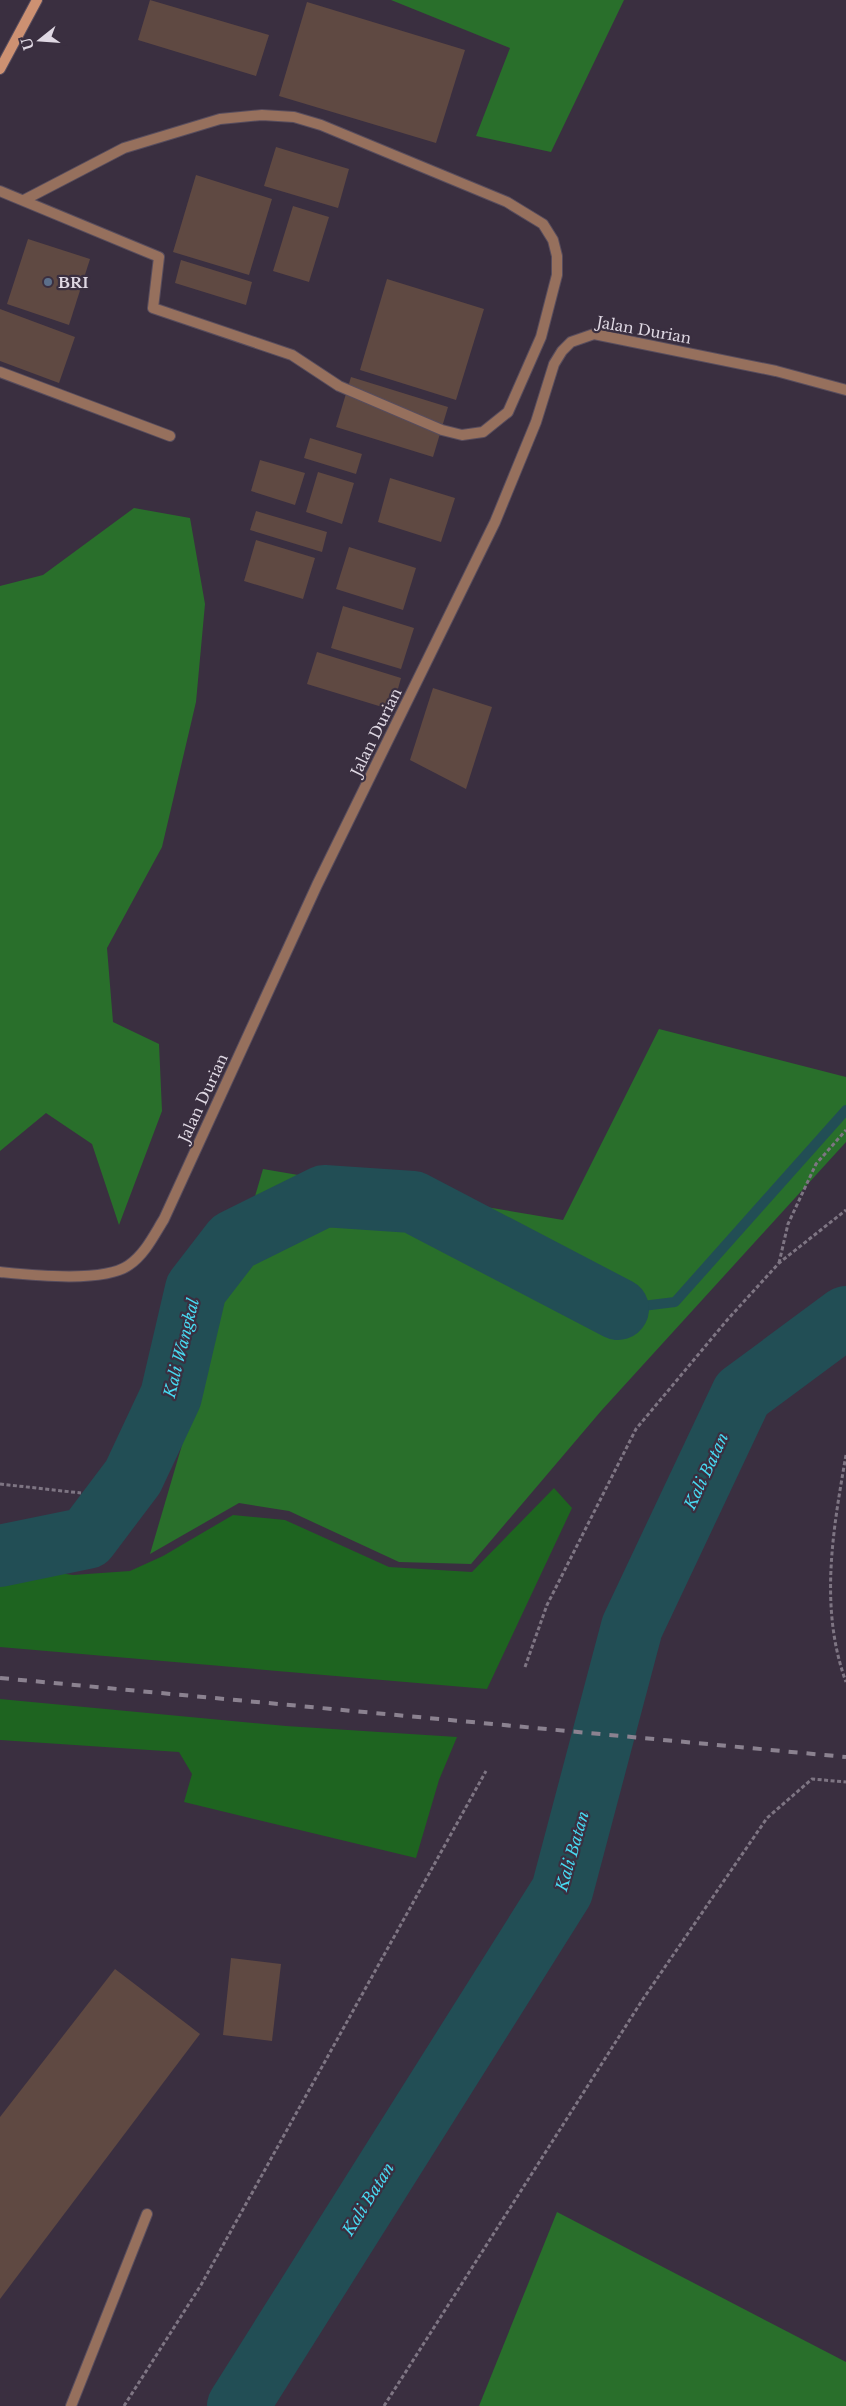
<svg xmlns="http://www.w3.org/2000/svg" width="846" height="2406" font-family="'Libre Baskerville',serif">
<rect width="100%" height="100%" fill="#3a2f40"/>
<g fill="#1e6420">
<polygon points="554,1488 572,1508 487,1689 0,1647 0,1565 73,1575 130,1571 163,1556 233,1515 285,1520 389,1567 472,1572"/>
<polygon points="0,1699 286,1726 457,1737 439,1780 416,1858 184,1802 192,1774 179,1752 0,1740"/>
</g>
<g fill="#296f2b">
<polygon points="391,0 624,0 551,152 476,136 510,48"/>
<polygon points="134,508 190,518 205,604 196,702 162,847 107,948 113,1022 159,1044 162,1111 119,1225 92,1144 46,1113 0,1151 0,586 43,575"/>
<polygon points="659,1029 846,1077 846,1142 601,1411 471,1564 399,1562 289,1511 239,1503 150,1554 263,1169 563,1220"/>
<polygon points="557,2212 846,2362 846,2406 479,2406"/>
</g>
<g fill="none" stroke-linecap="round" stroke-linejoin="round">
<polyline stroke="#224e55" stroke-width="10" points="618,1309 675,1302 846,1110"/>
<g stroke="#224e55" stroke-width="62">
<polyline points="0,1556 87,1538 133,1477 171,1396 196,1289 233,1241 324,1196 413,1202 618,1309"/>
<polyline points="238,2406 562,1891 632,1627 742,1394 846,1317"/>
</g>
</g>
<g fill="#5f4942">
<polygon points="150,0 269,35 256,76 138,40"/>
<polygon points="307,2 465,50 436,143 279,96"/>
<polygon points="276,147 349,169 338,208 264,186"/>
<polygon points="196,175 272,199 249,275 173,252"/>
<polygon points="293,206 329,217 309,282 273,271"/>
<polygon points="28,239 90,259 69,325 7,304"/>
<polygon points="181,260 252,282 246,305 175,283"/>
<polygon points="387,279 484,309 456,400 360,370"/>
<polygon points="0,309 75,337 59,383 0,361"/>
<polygon points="351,377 448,407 433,457 336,427"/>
<polygon points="310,438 362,454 356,474 304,458"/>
<polygon points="260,460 305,473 295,505 251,491"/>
<polygon points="318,472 354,483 342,524 306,512"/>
<polygon points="390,478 455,498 441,542 378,522"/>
<polygon points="256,511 327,532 322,552 250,530"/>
<polygon points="256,540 315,558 303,599 244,581"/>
<polygon points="349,547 416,568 403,610 336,589"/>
<polygon points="343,606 414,628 401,669 331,648"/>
<polygon points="317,652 401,678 392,710 307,684"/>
<polygon points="433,688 492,707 466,789 410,760"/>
<polygon points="231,1958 281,1964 272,2041 223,2035"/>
<polygon points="115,1969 200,2034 0,2299 0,2117"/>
</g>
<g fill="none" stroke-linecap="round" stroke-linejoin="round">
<defs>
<polyline id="service" points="71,2406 147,2214"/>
<g id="minor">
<polyline points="0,191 159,257 153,308 292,355 339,386 442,430 462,435 483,432 508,412 541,337 557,275 557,256 553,240 543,224 507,202 321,125 294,117 262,115 220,119 124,148 24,200"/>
<polyline points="0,372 170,436"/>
<path d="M 0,1272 C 31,1275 104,1283 129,1265 C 145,1254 154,1235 164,1219 L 317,885 L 495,522 L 536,422 L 554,364 L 562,351 L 571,342 L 594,334 L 776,371 L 846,390"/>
</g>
<polyline id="secondary" points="0,69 37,0"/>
</defs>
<use href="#service" stroke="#584d5d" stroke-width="12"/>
<use href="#minor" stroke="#584d5d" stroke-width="12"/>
<use href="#secondary" stroke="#584d5d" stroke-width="12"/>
<g stroke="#7e7583" stroke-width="3" stroke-dasharray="4 2.5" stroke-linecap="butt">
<polyline points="779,1263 788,1224 816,1164 846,1130"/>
<path d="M 846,1455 C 833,1530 819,1608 846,1682"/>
<polyline points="0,1484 81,1493"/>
<polyline points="525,1667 547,1605 636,1429 728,1319 779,1263 846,1210"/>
<polyline points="124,2406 201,2285 486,1771"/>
<polyline points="384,2406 643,1999 767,1818 812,1779 846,1782"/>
</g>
<use href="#service" stroke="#96705d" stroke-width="10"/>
<use href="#minor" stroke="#96705d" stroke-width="10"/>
<use href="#secondary" stroke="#cd9172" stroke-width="10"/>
<polyline stroke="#8b8290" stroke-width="4" stroke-dasharray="9 9" stroke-linecap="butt" points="0,1678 846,1757"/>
</g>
<circle fill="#5c6f8a" stroke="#3a2f40" stroke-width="2" cx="48" cy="282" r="5"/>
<g text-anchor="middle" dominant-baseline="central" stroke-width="4.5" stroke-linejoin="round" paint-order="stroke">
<g font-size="15" font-weight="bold" fill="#dfd8e3" stroke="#3a2f40" text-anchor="start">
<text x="58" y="282">BRI</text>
</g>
<g font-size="15" fill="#dfd8e3" stroke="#3a2f40">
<text transform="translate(644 330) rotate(10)">Jalan Durian</text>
<text transform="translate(376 732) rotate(-64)">Jalan Durian</text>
<text transform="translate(203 1098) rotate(-65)">Jalan Durian</text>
</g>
<g font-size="16" font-style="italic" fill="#48d9f0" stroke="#3a2f40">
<text transform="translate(181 1348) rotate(-76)">Kali Wangkal</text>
<text transform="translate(706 1471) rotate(-65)">Kali Batan</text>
<text transform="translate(572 1851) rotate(-74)">Kali Batan</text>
<text transform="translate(368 2199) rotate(-58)">Kali Batan</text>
</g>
</g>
<g transform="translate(40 40) rotate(253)" stroke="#3a2f40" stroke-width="4" paint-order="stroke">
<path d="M0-4L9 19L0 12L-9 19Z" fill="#dfd8e3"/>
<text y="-8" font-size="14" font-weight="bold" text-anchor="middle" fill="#dfd8e3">U</text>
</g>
</svg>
